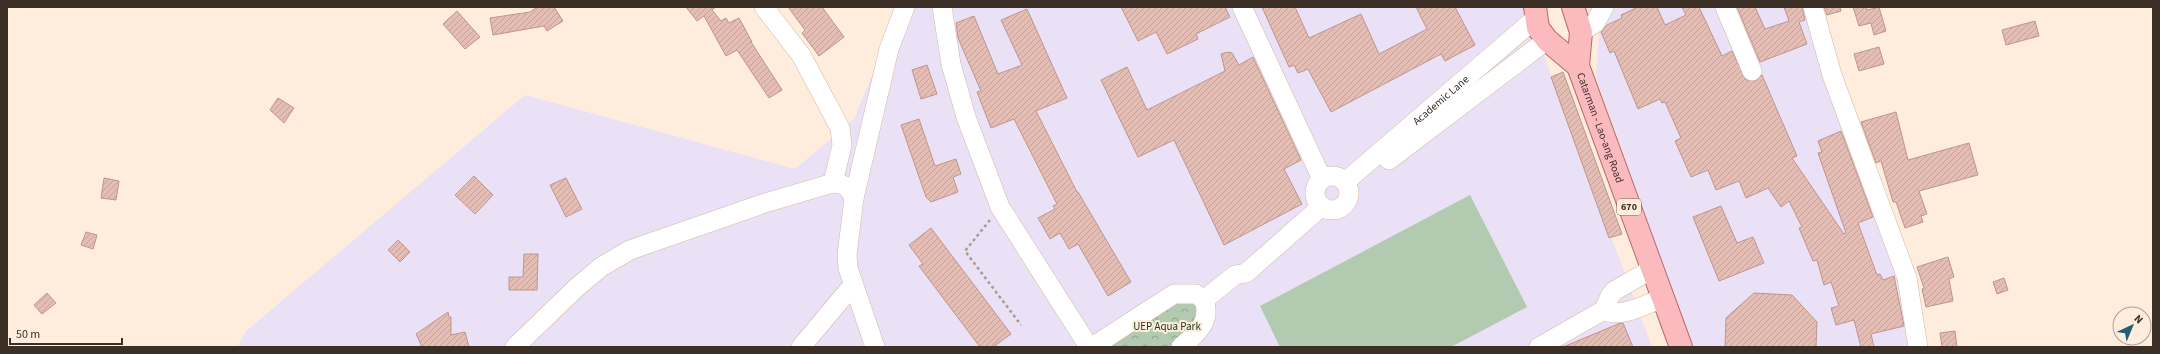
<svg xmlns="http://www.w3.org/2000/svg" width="2160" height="354" font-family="'Source Sans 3',sans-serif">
<defs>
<pattern id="park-crowns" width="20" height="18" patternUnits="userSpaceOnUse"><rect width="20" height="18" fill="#b1cab0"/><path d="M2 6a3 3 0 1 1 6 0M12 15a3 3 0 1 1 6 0" fill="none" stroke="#91a48f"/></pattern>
<pattern id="building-hatch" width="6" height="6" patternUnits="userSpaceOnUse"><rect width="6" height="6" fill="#e4bdb5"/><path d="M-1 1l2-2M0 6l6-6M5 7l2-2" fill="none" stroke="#c4a39c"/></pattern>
</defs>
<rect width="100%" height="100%" fill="#feecdd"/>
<g fill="#ebe1f6">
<polygon points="900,7 1526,7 1652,347 238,347 245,332 525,95 795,169 854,119"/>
<polygon points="1583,7 1811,7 1902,277 1913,347 1693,347 1596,78 1599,33"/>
</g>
<polygon fill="url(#park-crowns)" points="1195,298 1198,319 1176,347 1107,347 1155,308"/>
<polygon fill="#b1cab0" points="1470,195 1527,307 1451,347 1280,347 1260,306"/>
<g fill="url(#building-hatch)" stroke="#bd968e">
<polygon points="537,7 554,7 563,21 547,31 544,26 493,35 490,18 530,12"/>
<polygon points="686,7 716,7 712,10 721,21 726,18 729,23 739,18 752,42 751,42 782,90 769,98 737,50 726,56 704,16 697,21"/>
<polygon points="788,7 822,7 844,37 819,56 802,33 805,30"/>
<polygon points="1121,7 1225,7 1230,17 1196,34 1198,39 1167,54 1156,32 1138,41"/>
<polygon points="1262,7 1295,7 1309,38 1361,14 1379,54 1427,29 1416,7 1455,7 1475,45 1445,61 1441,54 1331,112 1308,69 1298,73 1294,65 1289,67"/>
<polygon points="1638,7 1657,7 1665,25 1686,15 1682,7 1699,7 1722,56 1732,51 1746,80 1756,81 1762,75 1797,156 1792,158 1844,234 1846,233 1818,153 1822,152 1818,141 1841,131 1873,217 1858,223 1877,275 1880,274 1883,280 1894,276 1904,326 1871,334 1874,347 1861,347 1854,320 1836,325 1831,308 1839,306 1831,282 1824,285 1817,260 1813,261 1799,228 1802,227 1789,201 1781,207 1768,188 1746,198 1739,181 1716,190 1708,170 1691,177 1675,141 1681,138 1665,102 1662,103 1660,99 1638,109 1614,51 1610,53 1601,32 1607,25 1622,18 1621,15"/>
<polygon points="1737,7 1755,7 1765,29 1789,21 1784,7 1802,7 1805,20 1799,22 1807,44 1760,62"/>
<polygon points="1824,7 1840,7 1841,11 1827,15"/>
<polygon points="1853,7 1866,7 1867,10 1879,7 1886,31 1874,35 1871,23 1859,26"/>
<polygon points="1027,9 1067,98 1036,111 1077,192 1078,192 1131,282 1108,296 1078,244 1069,249 1060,233 1050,239 1038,218 1055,209 1053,206 1057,204 1014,119 991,128 977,92 981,91 958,38 956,23 974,16 998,74 1022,65 1001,20"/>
<polygon points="457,11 480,37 465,49 443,24"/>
<polygon points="2035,21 2039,36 2006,45 2002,30"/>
<polygon points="1879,47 1884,64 1859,71 1854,54"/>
<polygon points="1228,52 1232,53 1239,65 1253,57 1301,160 1284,169 1302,204 1224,245 1174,140 1138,157 1101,80 1127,67 1147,110 1225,71 1221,54"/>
<polygon points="927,65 937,94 921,99 912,70"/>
<polygon points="1563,72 1622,234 1609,238 1551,77"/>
<polygon points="278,98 294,108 284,123 270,110"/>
<polygon points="1896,112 1908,160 1969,143 1978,175 1919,191 1927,214 1921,216 1923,222 1905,228 1896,202 1893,202 1881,161 1876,163 1861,122"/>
<polygon points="919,119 935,166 956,159 961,174 953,177 958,192 931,202 926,197 901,125"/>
<polygon points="474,176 493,195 475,214 455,195"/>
<polygon points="104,178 119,181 116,200 101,198"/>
<polygon points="566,178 582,209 566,217 550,185"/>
<polygon points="1721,206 1737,243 1753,237 1764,263 1719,281 1693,217"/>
<polygon points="931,228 1011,334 993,347 980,347 919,266 923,264 909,245"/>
<polygon points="86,232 97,235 93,249 81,245"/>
<polygon points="398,240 410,252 400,262 388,250"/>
<polygon points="524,254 538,254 537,290 509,290 509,277 523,277"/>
<polygon points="1948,257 1954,277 1949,279 1953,301 1926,307 1922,289 1924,288 1917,267"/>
<polygon points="2004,278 2008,290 1997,294 1993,282"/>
<polygon points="47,293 56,303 42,314 34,305"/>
<polygon points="1754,293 1792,295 1817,322 1816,347 1725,347 1726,318"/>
<polygon points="448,312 449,317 451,317 451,335 465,332 469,347 422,347 416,334"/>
<polygon points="1623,323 1633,347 1563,347 1618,324"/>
<polygon points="1955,331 1957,347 1942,347 1940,333"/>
</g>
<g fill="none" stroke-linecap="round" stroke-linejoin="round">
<defs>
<g id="minor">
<polyline points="764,7 801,55 840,128 842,145 833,183"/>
<polyline points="942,7 951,64 966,117 1000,207 1089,347"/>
<polyline points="1242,7 1322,179"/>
<polyline points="1725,7 1752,71"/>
<polyline points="1813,7 1832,75 1907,278 1918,347"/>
<polyline points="1581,32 1595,23 1604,7"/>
<polyline points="1389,160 1547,40"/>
<circle cx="1332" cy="193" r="17"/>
<path id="s1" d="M 1345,182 L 1536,18"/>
<path d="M 1604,310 C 1621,319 1646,304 1663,298"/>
<path d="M 515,347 L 575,289 L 601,267 L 630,250 L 765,203 L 833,183 C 845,184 849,187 854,198"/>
<polyline points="801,347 853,285"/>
<polyline points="875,347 848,268 847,255 854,198 889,49 905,7"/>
<polyline points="1092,347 1174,294 1196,294 1204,300 1235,275 1246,273 1322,206"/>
<path d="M 1181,347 C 1196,334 1212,322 1204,300"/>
<polyline points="1539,347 1604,310 1610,296 1614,291 1652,269"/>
</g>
<g id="major">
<polyline points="1535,7 1538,28 1547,40 1578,66"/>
<path id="s2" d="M 1573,7 L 1581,32 L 1578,66 L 1681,347"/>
</g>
</defs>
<use href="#minor" stroke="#d5b89f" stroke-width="20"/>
<use href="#major" stroke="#b66c6c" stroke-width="24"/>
<polyline stroke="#ac9d90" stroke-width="2.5" stroke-dasharray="3 3" stroke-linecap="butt" points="990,220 965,251 1021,325"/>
<use href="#minor" stroke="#fff" stroke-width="19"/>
<use href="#major" stroke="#fbbabe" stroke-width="22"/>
</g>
<g text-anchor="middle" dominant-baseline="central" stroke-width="4" stroke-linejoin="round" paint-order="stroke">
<rect fill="#feecdd" stroke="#76685d" stroke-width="1" x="1617" y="199" width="24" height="16" rx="3"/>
<g font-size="10" font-weight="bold" fill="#3c3026">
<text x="1629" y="207">670</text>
</g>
<g font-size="11" fill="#3c3026" stroke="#feecdd">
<text stroke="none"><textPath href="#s1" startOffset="126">Academic Lane</textPath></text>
<text stroke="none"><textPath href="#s2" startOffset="126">Catarman - Lao-ang Road</textPath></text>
</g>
<g font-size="11" fill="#1b411c" stroke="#feecdd">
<text x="1167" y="326">UEP Aqua Park</text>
</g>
</g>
<rect width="2160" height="354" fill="none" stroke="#3c3026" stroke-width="16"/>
<g transform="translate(2132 326) rotate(44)"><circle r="19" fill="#feecdd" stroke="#b0a194"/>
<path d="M0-3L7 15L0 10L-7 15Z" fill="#215f75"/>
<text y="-6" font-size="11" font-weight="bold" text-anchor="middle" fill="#3c3026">N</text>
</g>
<path d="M10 338v6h112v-6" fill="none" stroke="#3c3026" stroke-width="2"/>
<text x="16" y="338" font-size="12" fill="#3c3026" stroke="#feecdd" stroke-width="3" paint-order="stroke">50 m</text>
</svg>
